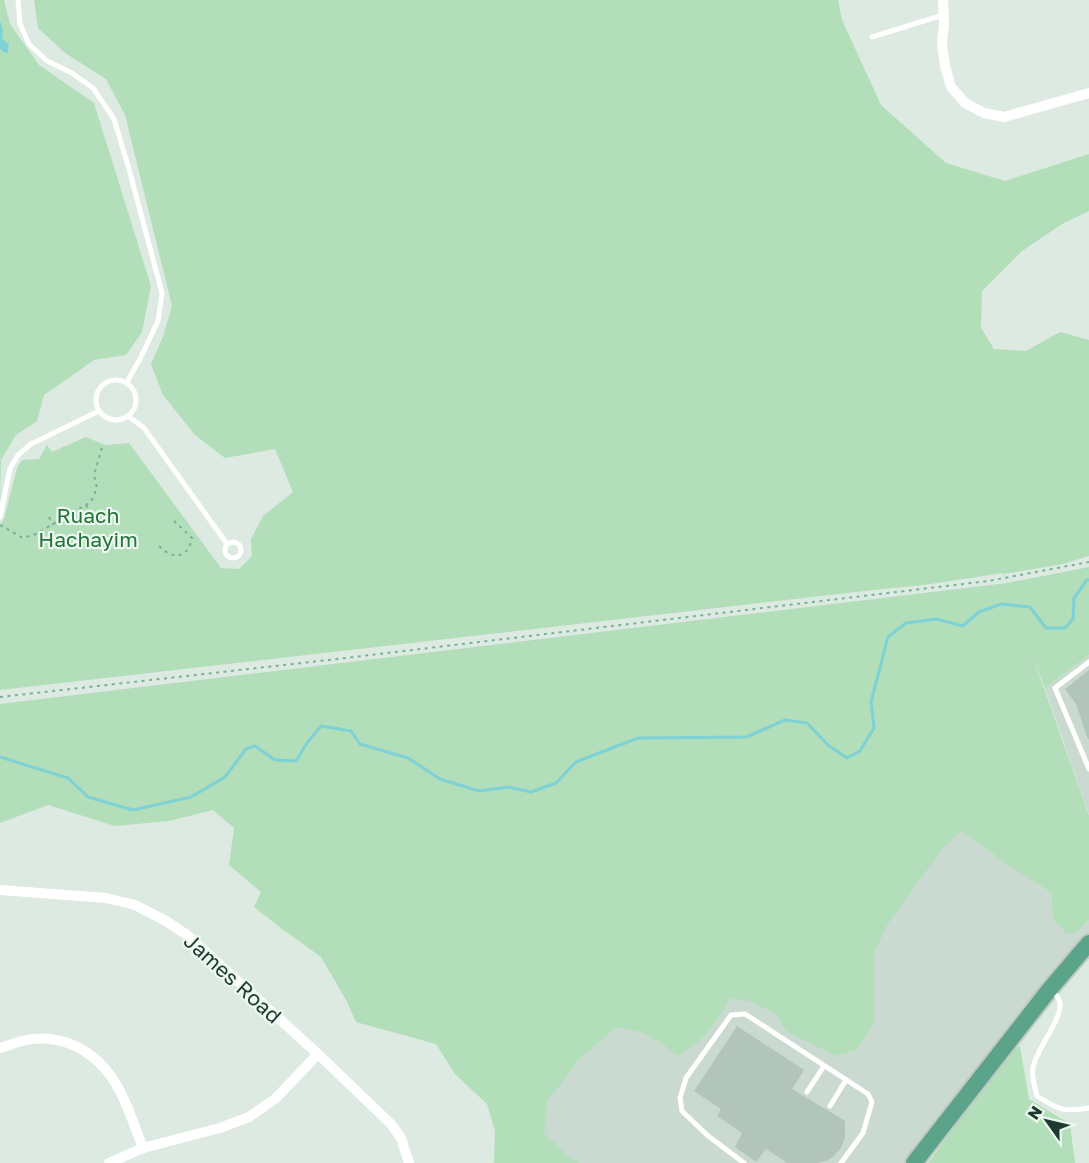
<svg xmlns="http://www.w3.org/2000/svg" width="1089" height="1163" font-family="'Golos Text',sans-serif">
<rect width="100%" height="100%" fill="#dceae2"/>
<g fill="#cadad1">
<polygon points="1089,655 1089,815 1045,688"/>
<polygon points="943,811 1089,913 1089,945 914,1163 563,1163 510,1126 645,920"/>
</g>
<g fill="#b2deb9">
<polygon points="0,0 4,0 10,24 39,65 94,103 151,286 142,332 126,355 94,360 44,395 37,421 16,435 1,460 0,504 0,49 3,52 8,53 9,45 2,40 1,21 0,19"/>
<path d="M 34,0 L 838,0 L 842,20 L 881,105 L 946,163 L 1005,181 L 1089,154 L 1089,211 L 1062,224 L 1022,251 L 982,291 L 981,328 L 994,349 L 1026,351 L 1060,332 L 1089,340 L 1089,556 L 1063,564 L 1004,574 L 1007,583 L 1089,567 L 1089,655 L 1045,688 L 1033,657 L 1089,816 L 1089,919 L 1082,927 L 1073,934 L 1066,933 L 1053,919 L 1052,893 L 1007,864 L 961,830 L 942,849 L 887,925 L 874,954 L 874,1024 L 857,1049 L 836,1056 L 786,1031 L 777,1014 L 749,1001 L 731,998 C 713,1024 706,1040 677,1056 L 664,1045 L 645,1033 L 617,1027 L 579,1059 L 547,1102 L 544,1133 L 570,1158 L 580,1163 L 494,1163 L 495,1131 L 487,1104 L 455,1074 L 436,1044 L 356,1022 L 346,1000 L 321,957 L 281,928 L 254,907 L 261,892 L 229,865 L 234,828 L 213,810 L 169,821 L 115,826 L 48,805 L 0,823 L 0,704 L 1007,583 L 1003,573 L 924,585 L 883,589 L 0,690 L 0,525 L 4,519 L 17,468 L 22,460 L 39,459 L 47,445 L 52,452 L 86,437 L 105,445 L 129,443 L 221,568 L 239,569 L 252,556 L 251,539 L 263,516 L 293,492 L 275,449 L 225,458 L 195,435 L 163,395 L 151,364 L 163,337 L 172,306 L 125,115 L 106,79 L 65,53 L 38,28 Z"/>
<polygon points="1020,1046 1029,1099 1070,1124 1075,1163 928,1163 1008,1054"/>
</g>
<polygon fill="#7ed1d5" points="0,19 3,32 2,39 9,44 8,53 3,52 0,49"/>
<g fill="none" stroke-linecap="round" stroke-linejoin="round">
<polyline stroke="#7ed1d5" stroke-width="3" points="0,757 68,778 88,797 133,810 191,797 225,777 246,749 255,746 275,760 296,761 307,743 321,726 351,731 360,744 408,758 440,779 479,791 509,787 531,792 556,783 576,762 638,738 746,737 785,720 807,723 828,745 847,758 860,751 874,728 871,702 888,637 906,623 936,619 963,626 979,612 1001,604 1030,607 1046,628 1065,628 1073,619 1074,598 1087,580 1089,580"/>
</g>
<g fill="#b1c5bb">
<polygon points="1089,670 1089,739 1088,739 1076,704 1065,689"/>
<polygon points="737,1026 804,1070 792,1089 845,1121 845,1137 841,1148 833,1157 826,1161 818,1163 787,1163 766,1149 756,1162 735,1147 742,1133 717,1116 721,1109 694,1091"/>
</g>
<g fill="none" stroke-linecap="round" stroke-linejoin="round">
<defs>
<polyline id="primary" points="914,1163 1049,990 1089,943"/>
</defs>
<use href="#primary" stroke="#c0c8c5" stroke-width="20"/>
<g stroke="#79b099" stroke-width="2" stroke-dasharray="3 4.5" stroke-linecap="butt">
<polyline points="86,505 94,518"/>
<polyline points="49,517 53,525"/>
<polyline points="0,525 23,538 36,534 91,502 97,488 94,475 103,444"/>
<path d="M 159,546 C 173,560 188,559 192,538 L 174,521"/>
<polyline points="0,697 337,659 988,581 1089,562"/>
</g>
<g stroke="#fff" stroke-width="5">
<polyline points="18,0 20,24 29,44 47,61 72,73 93,88 114,119 129,169 162,293 158,321 140,359 127,382"/>
<polyline points="872,37 943,15"/>
<circle cx="116" cy="400" r="20"/>
<polyline points="128,416 144,428 227,544"/>
<polyline points="0,517 10,469 18,455 31,444 99,411"/>
<circle cx="233" cy="550" r="8"/>
<polyline points="1089,662 1055,688 1089,769"/>
<path d="M 1052,992 C 1056,994 1059,998 1060,1003 C 1062,1020 1036,1049 1033,1068 C 1031,1076 1035,1087 1037,1096 C 1059,1110 1063,1112 1089,1108"/>
<polyline points="807,1092 824,1066"/>
<polyline points="830,1106 846,1080"/>
<polyline points="744,1163 707,1135 682,1111 680,1098 686,1078 731,1015 745,1014 868,1094 872,1102 863,1133 841,1163"/>
</g>
<g stroke="#fff" stroke-width="10">
<polyline points="943,0 944,23 942,44 945,66 951,87 965,103 984,113 1004,117 1089,93"/>
<polyline points="0,890 106,898 135,905 166,921 187,935 318,1054 391,1124 401,1138 409,1163"/>
<path d="M 0,1048 C 7,1046 15,1043 22,1041 C 37,1037 53,1038 68,1043 C 116,1061 126,1105 143,1148"/>
<polyline points="109,1163 143,1148 220,1128 249,1117 275,1099 318,1054"/>
</g>
<use href="#primary" stroke="#5ca489" stroke-width="16"/>
</g>
<g text-anchor="middle" dominant-baseline="central" stroke-width="4.5" stroke-linejoin="round" paint-order="stroke">
<g font-size="21" fill="#24743a" stroke="#ecf7f0">
<text x="88" y="515">Ruach<tspan x="88" dy="24">Hachayim</tspan></text>
</g>
<g font-size="21" fill="#1d3a2f" stroke="#ecf7f0">
<text transform="translate(233 978) rotate(42)">James Road</text>
</g>
</g>
<g transform="translate(1047 1121) rotate(304)" stroke="#ecf7f0" stroke-width="4.5" paint-order="stroke">
<path d="M0-4.5L10 22L0 15L-10 22Z" fill="#1d3a2f"/>
<text y="-9" font-size="16" font-weight="bold" text-anchor="middle" fill="#1d3a2f">N</text>
</g>
</svg>
